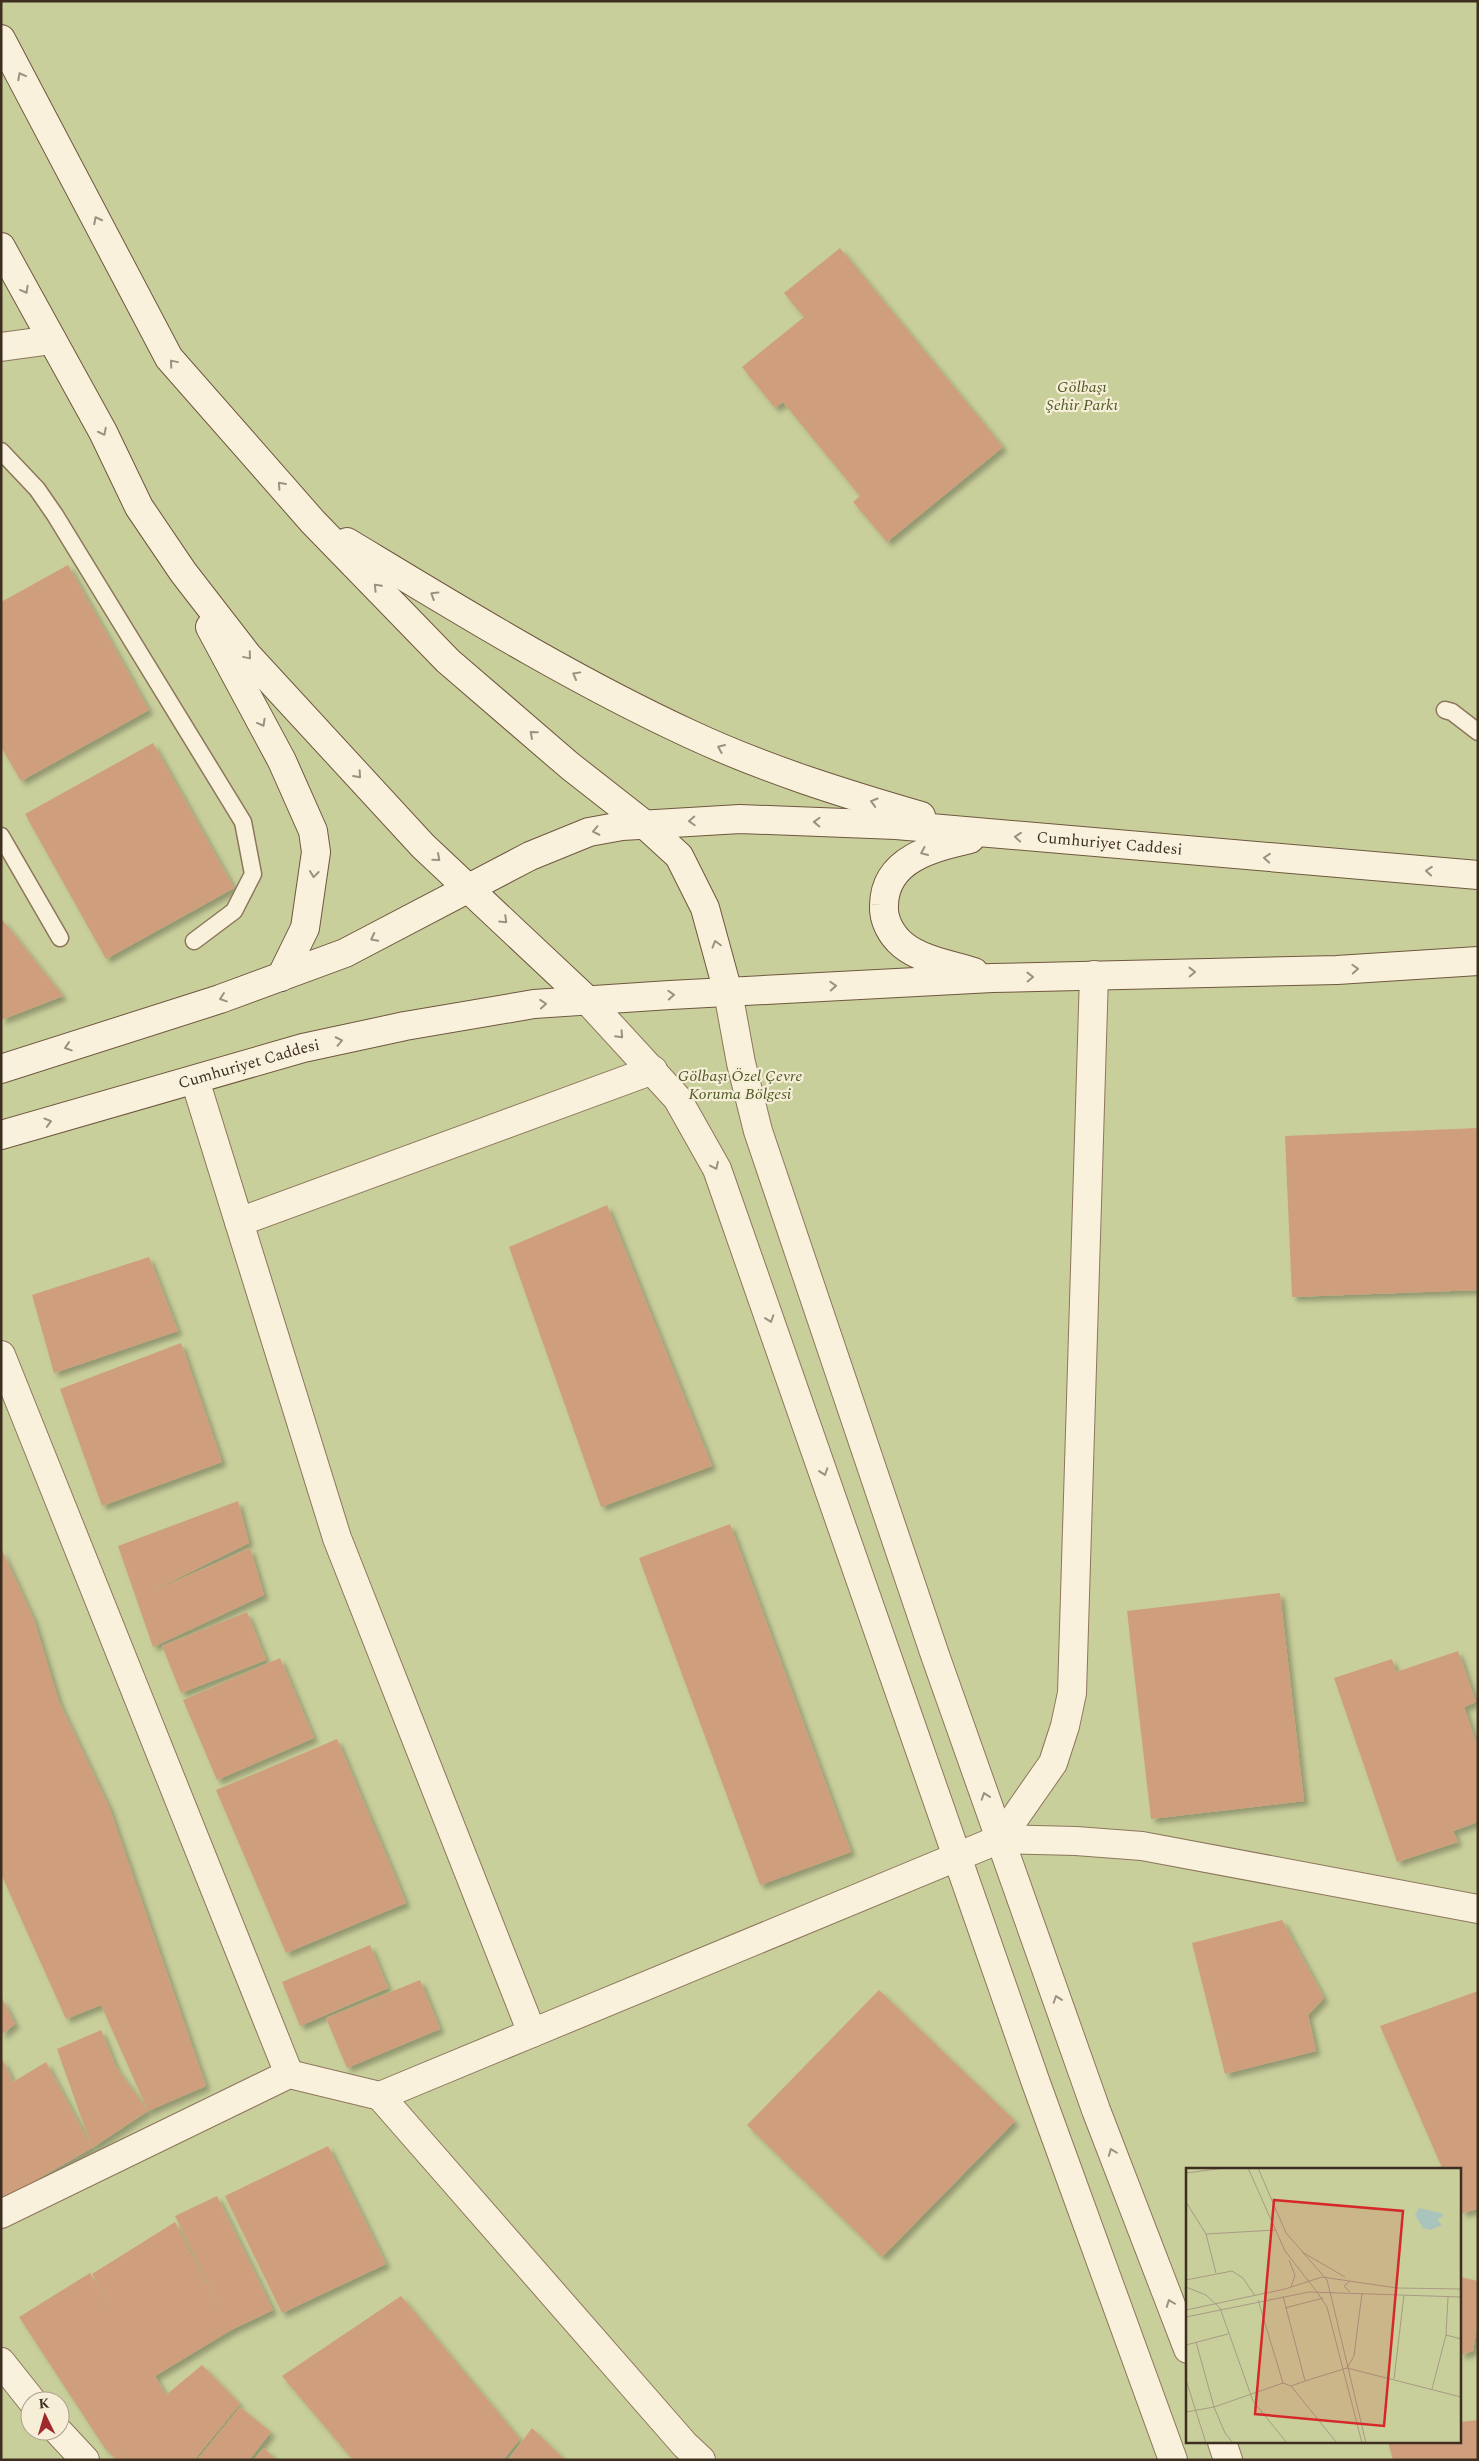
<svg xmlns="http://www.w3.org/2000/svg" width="1479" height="2461" font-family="Spectral,serif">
<defs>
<filter id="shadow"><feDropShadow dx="4.5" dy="4.5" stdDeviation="2.5" flood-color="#0004"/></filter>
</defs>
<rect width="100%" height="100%" fill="#f0e4c8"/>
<path fill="#c9cf9b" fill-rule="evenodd" d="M 1,1 L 1478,1 L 1478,2460 L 1,2460 ZM 1188,2170 L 1460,2170 L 1460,2442 L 1188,2442 ZM 30,2401 L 60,2401 L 60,2431 L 30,2431 Z"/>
<g fill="#cf9f7d" filter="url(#shadow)">
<polygon points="840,248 1003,447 887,542 853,502 860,496 783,402 775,408 742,367 804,317 784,293"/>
<polygon points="68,565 149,710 21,781 1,747 1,602"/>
<polygon points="153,743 234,888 106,959 25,814"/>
<polygon points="1,918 63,996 1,1020"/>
<polygon points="1478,1128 1478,1290 1292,1297 1285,1136"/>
<polygon points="607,1205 712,1466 601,1507 509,1247"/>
<polygon points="149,1257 178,1331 54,1373 32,1295"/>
<polygon points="181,1343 222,1462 102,1506 60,1389"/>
<polygon points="238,1501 249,1543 146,1594 250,1548 264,1595 153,1647 118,1546"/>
<polygon points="730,1524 851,1852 760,1885 639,1558"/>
<polygon points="1,1548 34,1620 59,1702 109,1807 206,2086 148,2111 92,2148 1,2200 1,2056 13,2082 46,2062 92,2148 57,2049 101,2030 116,2067 148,2111 101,2005 66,2019 1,1874"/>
<polygon points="1280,1593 1304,1801 1151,1819 1127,1611"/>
<polygon points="247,1612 266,1660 181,1693 162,1646"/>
<polygon points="1458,1651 1476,1702 1464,1707 1478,1748 1478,1822 1453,1831 1458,1842 1397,1862 1334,1678 1392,1659 1396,1672"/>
<polygon points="280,1658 314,1738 217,1780 183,1700"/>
<polygon points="337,1739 406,1903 286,1953 216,1790"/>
<polygon points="1282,1920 1324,1998 1308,2015 1316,2051 1225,2074 1192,1943"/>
<polygon points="370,1945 388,1988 300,2026 282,1982"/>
<polygon points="420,1980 440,2029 347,2068 326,2018"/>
<polygon points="879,1990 1015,2121 882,2257 747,2125"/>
<polygon points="1478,1991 1478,2209 1463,2213 1460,2208 1460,2170 1443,2170 1380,2026"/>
<polygon points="1,1996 15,2024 1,2035"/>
<polygon points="328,2146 386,2264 282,2313 225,2196"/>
<polygon points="217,2196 273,2310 231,2330 155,2376 166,2395 202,2365 240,2404 194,2460 117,2460 104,2447 19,2317 90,2273 116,2314 92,2274 175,2222 222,2312 175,2216"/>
<polygon points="1460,2277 1478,2281 1478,2320 1473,2351 1460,2355"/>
<polygon points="401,2296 520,2439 503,2460 353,2460 282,2376"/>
<polygon points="240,2407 271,2432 249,2460 197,2460"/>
<polygon points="1478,2420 1478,2460 1393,2460 1388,2442 1460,2442 1460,2422"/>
<polygon points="532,2428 565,2460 508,2460"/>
<polygon points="264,2448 276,2460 254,2460"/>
</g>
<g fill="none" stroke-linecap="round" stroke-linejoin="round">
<defs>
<g id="service">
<polyline points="1,451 37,489 55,515 243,822 253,874 234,911 194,941"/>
<polyline points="1445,710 1452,712 1478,732"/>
<polyline points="1,836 60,938"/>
</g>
<g id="minor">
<polyline points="1,347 52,340"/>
<polyline points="239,1222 653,1070"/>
<polyline points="1,1355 289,2074"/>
<polyline points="1000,1839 1053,1763 1065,1726 1072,1693 1094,975"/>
<polyline points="532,2033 1000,1839 1076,1841 1142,1846 1478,1909"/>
<polyline points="380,2096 685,2445 701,2460"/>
<polyline points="1,2214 289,2074 380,2096 532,2033 337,1538 195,1080"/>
</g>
<g id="tertiary">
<polyline points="728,992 741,1063 758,1131 935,1655 1096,2110 1188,2349"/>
<polyline points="587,1000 677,1098 717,1169 1036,2083 1173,2460"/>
<polyline points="1,2362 32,2401"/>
<polyline points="58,2431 85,2460"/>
<polyline points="1222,2442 1228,2460"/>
</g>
<g id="secondary">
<polyline points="1,39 169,358 313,522 448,661 570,766 644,824 679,856 705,908 728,992"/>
<polyline points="1,247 103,432 139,507 183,572 248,656 423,846 587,1000"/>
<path d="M 347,542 C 458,609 571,679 690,734 C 765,769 842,793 921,816"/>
<polyline points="210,627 282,761 313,831 316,852 305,928 281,977"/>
<path d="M 970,839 C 932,848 885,859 884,905 C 883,920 891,935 903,945 C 921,960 952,965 974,972"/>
<path id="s1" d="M 1,1069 L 220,999 L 345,953 L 530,856 L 589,832 L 622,826 L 740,819 L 896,825 L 1478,875"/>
<path id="s2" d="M 1,1135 L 303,1048 L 405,1026 L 534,1004 L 670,995 L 992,978 L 1337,970 L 1478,961"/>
</g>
</defs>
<use href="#service" stroke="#8d765c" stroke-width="19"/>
<use href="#minor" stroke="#8d765c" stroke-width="30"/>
<use href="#tertiary" stroke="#8d765c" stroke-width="30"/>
<use href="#secondary" stroke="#6f573f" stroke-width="30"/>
<use href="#service" stroke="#faf1dc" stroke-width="16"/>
<use href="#minor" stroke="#faf1dc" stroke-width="28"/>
<use href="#tertiary" stroke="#faf1dc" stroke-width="28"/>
<use href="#secondary" stroke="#faf1dc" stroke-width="28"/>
</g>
<defs><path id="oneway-chevron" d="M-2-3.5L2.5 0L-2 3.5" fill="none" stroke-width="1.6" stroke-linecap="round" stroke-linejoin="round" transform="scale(1.25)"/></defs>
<g stroke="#9c907e">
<use href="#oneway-chevron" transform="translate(21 76) rotate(-118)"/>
<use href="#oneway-chevron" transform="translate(97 220) rotate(-117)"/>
<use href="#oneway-chevron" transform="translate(25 290) rotate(61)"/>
<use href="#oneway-chevron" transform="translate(173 363) rotate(-130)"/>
<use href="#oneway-chevron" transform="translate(103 432) rotate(63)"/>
<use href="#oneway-chevron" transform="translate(281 485) rotate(-132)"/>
<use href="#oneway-chevron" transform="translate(377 587) rotate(-134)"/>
<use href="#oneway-chevron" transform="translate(434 595) rotate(-148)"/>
<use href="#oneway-chevron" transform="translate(248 656) rotate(50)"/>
<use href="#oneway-chevron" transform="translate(576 675) rotate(-151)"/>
<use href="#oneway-chevron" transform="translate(262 723) rotate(61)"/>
<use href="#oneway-chevron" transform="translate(533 734) rotate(-139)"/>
<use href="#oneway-chevron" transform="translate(721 748) rotate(-157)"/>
<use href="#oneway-chevron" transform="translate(358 775) rotate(48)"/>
<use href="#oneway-chevron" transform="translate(874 802) rotate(-164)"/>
<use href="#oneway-chevron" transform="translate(692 821) rotate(177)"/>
<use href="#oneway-chevron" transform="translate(817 822) rotate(-178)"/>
<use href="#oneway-chevron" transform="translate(596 831) rotate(168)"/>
<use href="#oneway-chevron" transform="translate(1018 837) rotate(-175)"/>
<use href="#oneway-chevron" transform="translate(924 852) rotate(156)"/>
<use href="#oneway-chevron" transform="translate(437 858) rotate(41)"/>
<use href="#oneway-chevron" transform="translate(1267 858) rotate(-175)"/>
<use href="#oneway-chevron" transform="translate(1429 871) rotate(-175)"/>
<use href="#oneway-chevron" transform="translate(314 874) rotate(96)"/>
<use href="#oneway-chevron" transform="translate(504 920) rotate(44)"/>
<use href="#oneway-chevron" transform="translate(374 938) rotate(153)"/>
<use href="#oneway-chevron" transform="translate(716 944) rotate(-106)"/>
<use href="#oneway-chevron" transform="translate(1355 969) rotate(-3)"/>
<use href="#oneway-chevron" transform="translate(1192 972) rotate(-1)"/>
<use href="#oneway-chevron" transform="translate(1030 977) rotate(-1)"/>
<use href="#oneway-chevron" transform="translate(833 986) rotate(-3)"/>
<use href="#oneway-chevron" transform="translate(671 995) rotate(-3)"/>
<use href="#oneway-chevron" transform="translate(223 998) rotate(161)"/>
<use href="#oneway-chevron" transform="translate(543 1004) rotate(-5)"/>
<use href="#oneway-chevron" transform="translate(620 1035) rotate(47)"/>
<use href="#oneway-chevron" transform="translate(339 1041) rotate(-12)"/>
<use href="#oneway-chevron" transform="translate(68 1047) rotate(162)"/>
<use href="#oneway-chevron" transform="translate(48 1122) rotate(-16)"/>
<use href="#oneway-chevron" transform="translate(715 1166) rotate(65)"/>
<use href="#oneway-chevron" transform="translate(770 1319) rotate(71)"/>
<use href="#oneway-chevron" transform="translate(824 1472) rotate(71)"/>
<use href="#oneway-chevron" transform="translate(985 1796) rotate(-109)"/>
<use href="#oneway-chevron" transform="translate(1057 1999) rotate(-109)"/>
<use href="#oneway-chevron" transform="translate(1112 2152) rotate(-111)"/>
<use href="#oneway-chevron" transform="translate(1170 2303) rotate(-111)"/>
</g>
<g text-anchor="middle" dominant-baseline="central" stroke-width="4.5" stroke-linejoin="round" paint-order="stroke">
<g font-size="16" font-style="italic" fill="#4d5a26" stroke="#f7eed8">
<text x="1082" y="387">Gölbaşı<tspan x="1082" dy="18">Şehir Parkı</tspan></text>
<text x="740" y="1076">Gölbaşı Özel Çevre<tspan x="740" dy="18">Koruma Bölgesi</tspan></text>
</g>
<g font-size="16" fill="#3d2e20" stroke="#f7eed8">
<text stroke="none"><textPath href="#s1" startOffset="1158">Cumhuriyet Caddesi</textPath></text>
<text stroke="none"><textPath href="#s2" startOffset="258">Cumhuriyet Caddesi</textPath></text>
</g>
</g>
<g transform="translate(1186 2168)">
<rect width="275" height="275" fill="#f0e4c8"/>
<path d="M 0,0 L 275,0 L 275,275 L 0,275 Z" fill="#c9cf9b"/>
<path d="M 233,40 L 255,45 L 257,48 L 251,52 L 256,57 L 244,62 L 237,60 L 229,47 Z" fill="#a9c4bc"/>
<path fill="none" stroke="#a89b85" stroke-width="1" d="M 62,0 L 99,83 L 131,124M 72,0 L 100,65 L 141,112 L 144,124M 0,5 L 39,0M 0,34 L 20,66 L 30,105M 20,66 L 90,62M 116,84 L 159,109M 103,92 L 109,107 L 105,119M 0,112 L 46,103 L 57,110 L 69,128M 0,119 L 20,127 L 34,140 L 67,233 L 101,275M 131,124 L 141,139 L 176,275M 144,124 L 180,275M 164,124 L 158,118 L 164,113M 72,132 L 97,215M 99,140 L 137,130M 0,142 L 99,121 L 136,109 L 211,120 L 275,121M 0,149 L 123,124 L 275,129M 260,167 L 275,171M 10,174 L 28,239 L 39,265 L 47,275M 0,177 L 42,166M 161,200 L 168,188 L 176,125M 208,211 L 218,127M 0,212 L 20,275M 119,213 L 161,200 L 275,229M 105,218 L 151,275M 246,221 L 260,167 L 262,129M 0,244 L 28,239 L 97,215 L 105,218 L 119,213 L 97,128"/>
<path fill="#d62828" fill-opacity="0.15" stroke="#d62828" stroke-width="2.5" d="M 88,32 L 217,43 L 198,258 L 69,246 Z"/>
<rect width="275" height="275" fill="none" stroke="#3d2e20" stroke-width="2.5"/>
</g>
<rect width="1479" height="2461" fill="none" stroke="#3d2e20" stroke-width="5"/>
<g transform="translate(45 2416) rotate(355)"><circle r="24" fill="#f7eed8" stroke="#ada18e"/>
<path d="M0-4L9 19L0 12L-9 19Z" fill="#9e2a2b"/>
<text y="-8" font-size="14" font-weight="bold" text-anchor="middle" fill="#3d2e20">K</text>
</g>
</svg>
